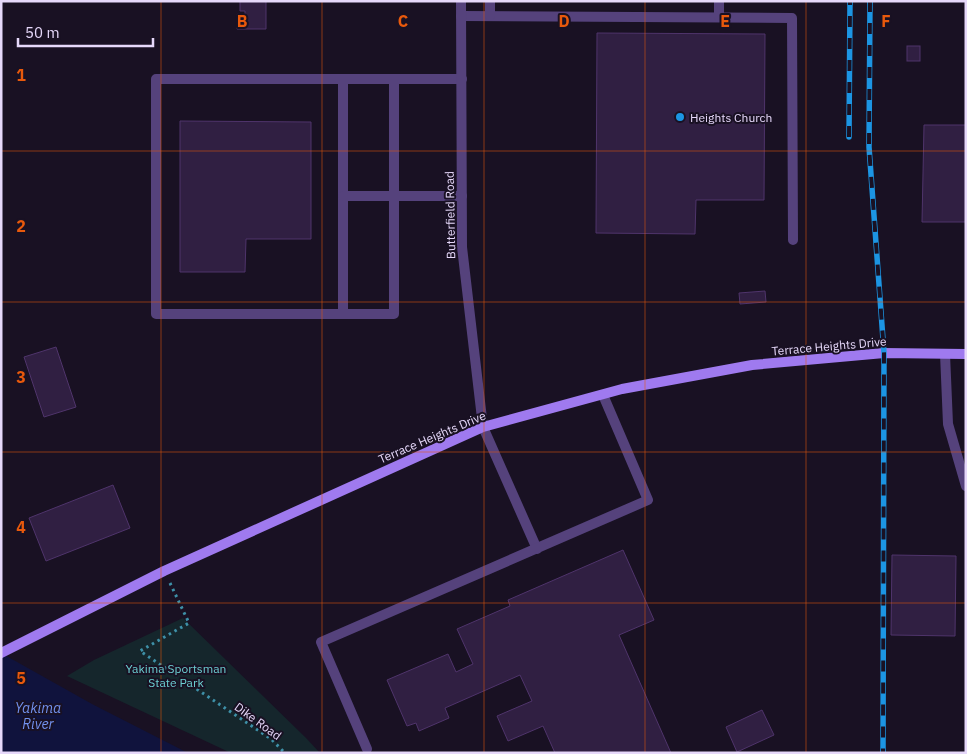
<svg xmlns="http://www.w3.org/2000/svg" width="967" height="754" font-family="'IBM Plex Sans',sans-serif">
<rect width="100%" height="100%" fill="#191123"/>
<polygon fill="#15262c" points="183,618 306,738 320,753 231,753 67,676 94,660"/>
<polygon fill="#10133d" points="1,653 92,704 188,753 1,753"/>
<g fill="#301f42" stroke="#4f346b">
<polygon points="240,1 266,1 266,29 237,29 237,14 245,14 245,11 240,11"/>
<polygon points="597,33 765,34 764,200 696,200 695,234 596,233"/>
<rect x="907" y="46" width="13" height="15"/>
<polygon points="180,121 311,122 311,239 246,239 245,272 180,272"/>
<polygon points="924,125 966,125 966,222 922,222"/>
<polygon points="765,291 766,302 740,304 739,293"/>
<polygon points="56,347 76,407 44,417 24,357"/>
<polygon points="113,485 130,528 46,561 29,518"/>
<polygon points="623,550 654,620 619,635 671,753 555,753 543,726 508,741 497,716 532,701 520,675 445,708 449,718 419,731 416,723 407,726 387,680 448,654 456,672 473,664 457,629 510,606 508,600"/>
<polygon points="892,555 956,556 955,636 891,635"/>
<polygon points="762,710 774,735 737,752 726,727"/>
</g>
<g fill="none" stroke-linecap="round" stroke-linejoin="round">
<polyline stroke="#3e90a8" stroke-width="3" stroke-dasharray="2.5 4" stroke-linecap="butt" points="170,583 189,623 140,651 271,739 285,753"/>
<g stroke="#55427c" stroke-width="10">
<polyline points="461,16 792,18 793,240"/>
<polyline points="490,16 490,1"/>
<polyline points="719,17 719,1"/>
<polyline points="343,79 343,314"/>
<path d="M 394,79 L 394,314 L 156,314 L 156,79 C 258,79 360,79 462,79"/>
<polyline points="343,196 462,196"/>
<polyline points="945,354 948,424 966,486"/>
<polyline points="483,427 537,549"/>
<polyline points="367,749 321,642 648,500 603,395"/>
</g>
<polyline stroke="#55427c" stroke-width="10" points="461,1 462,247 483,427"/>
<polyline stroke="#9f7aef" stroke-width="10" points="1,653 164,571 483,427 622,389 752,365 884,353 966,354"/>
<defs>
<g id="rail">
<polyline points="870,1 869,147 884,353 883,753"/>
<polyline points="849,137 850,1"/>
</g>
</defs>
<use href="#rail" stroke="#1c95e3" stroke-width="5.5"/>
<use href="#rail" stroke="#191123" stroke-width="4" stroke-dasharray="11" stroke-linecap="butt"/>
</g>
<path fill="none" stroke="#e8590c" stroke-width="1" stroke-opacity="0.55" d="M 161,1 L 161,753M 322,1 L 322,753M 484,1 L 484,753M 645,1 L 645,753M 806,1 L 806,753M 1,151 L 966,151M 1,302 L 966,302M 1,452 L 966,452M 1,603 L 966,603"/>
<circle fill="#1c95e3" stroke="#191123" stroke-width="2" cx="680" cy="117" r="5"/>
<g text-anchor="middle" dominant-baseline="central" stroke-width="4" stroke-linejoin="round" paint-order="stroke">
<g font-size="12" fill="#e6d8fa" stroke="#191123" text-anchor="start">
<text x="690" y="117">Heights Church</text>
</g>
<g font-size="12" fill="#e6d8fa" stroke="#191123">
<text transform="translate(450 215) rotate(-91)">Butterfield Road</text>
<text transform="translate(829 346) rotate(-5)">Terrace Heights Drive</text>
<text transform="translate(432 437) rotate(-23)">Terrace Heights Drive</text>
<text transform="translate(258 721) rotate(36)">Dike Road</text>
</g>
<g font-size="12" fill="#6cced2" stroke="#191123">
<text x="176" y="668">Yakima Sportsman<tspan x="176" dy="14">State Park</tspan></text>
</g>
<g font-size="14" font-style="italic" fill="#7291ee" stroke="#191123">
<text x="38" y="708">Yakima<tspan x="38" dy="16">River</tspan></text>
</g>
</g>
<g font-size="16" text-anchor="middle" font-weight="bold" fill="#e8590c" stroke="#191123" stroke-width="4" stroke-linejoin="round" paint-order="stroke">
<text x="242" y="27">B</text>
<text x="403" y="27">C</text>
<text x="564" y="27">D</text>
<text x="725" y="27">E</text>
<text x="886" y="27">F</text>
<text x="21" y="81">1</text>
<text x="21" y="232">2</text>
<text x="21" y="383">3</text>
<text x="21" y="533">4</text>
<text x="21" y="684">5</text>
</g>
<rect width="967" height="754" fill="none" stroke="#e6d8fa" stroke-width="5"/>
<path d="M18 38v8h135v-8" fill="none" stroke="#e6d8fa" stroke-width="2.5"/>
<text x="25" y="38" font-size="15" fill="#e6d8fa" stroke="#191123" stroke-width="4" paint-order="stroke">50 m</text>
</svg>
